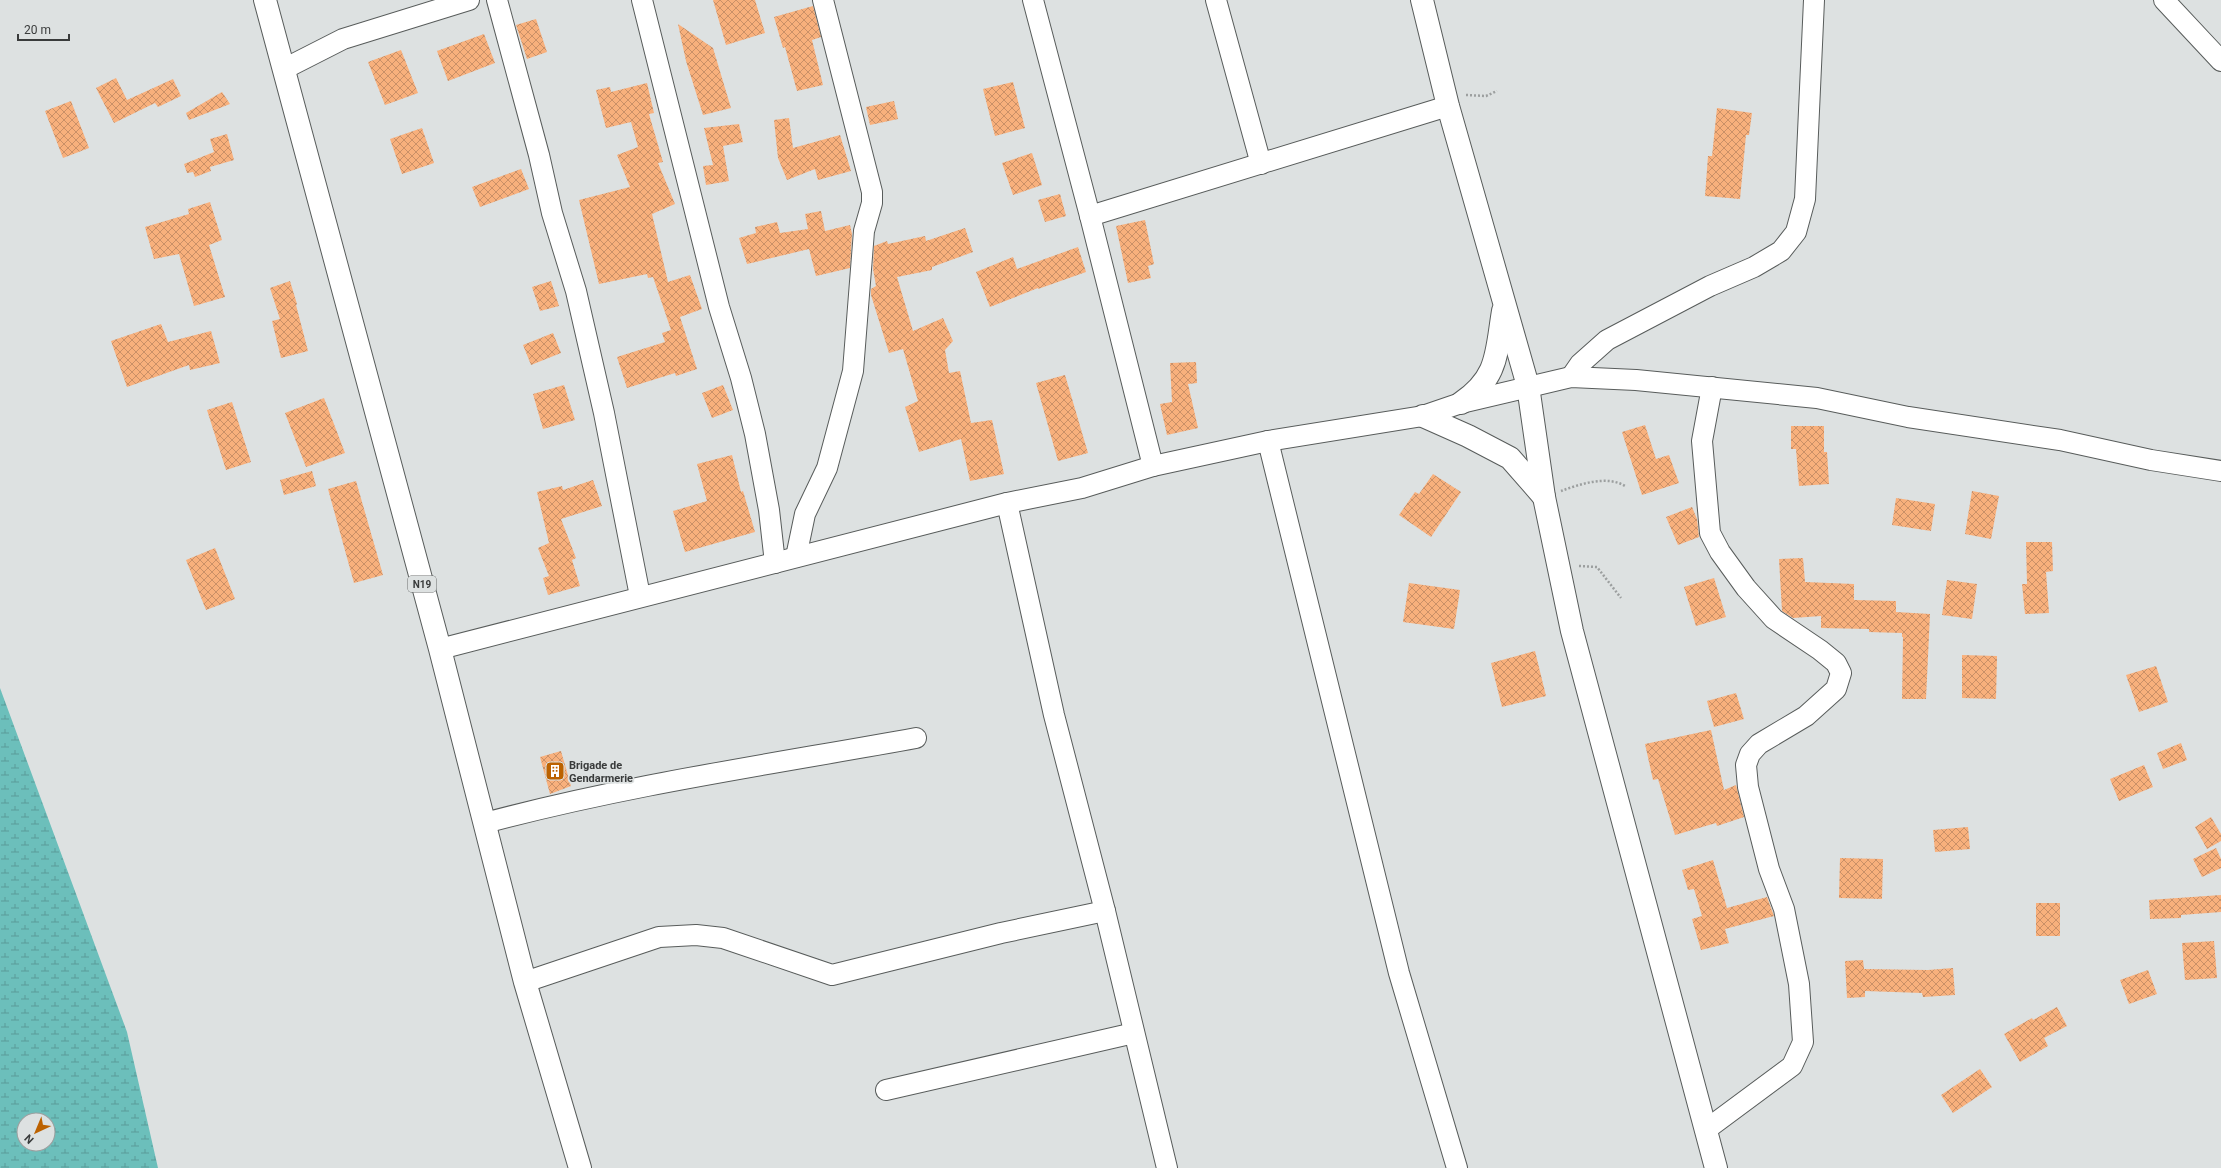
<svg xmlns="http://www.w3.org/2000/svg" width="2221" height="1168" font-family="Roboto,sans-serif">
<defs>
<pattern id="wetland-marsh" width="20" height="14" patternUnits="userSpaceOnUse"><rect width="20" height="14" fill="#6cbfbb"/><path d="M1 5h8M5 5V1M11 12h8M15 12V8" fill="none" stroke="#5a9c99"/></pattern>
<pattern id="building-cross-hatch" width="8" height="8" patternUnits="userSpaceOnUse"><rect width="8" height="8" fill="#f8b07c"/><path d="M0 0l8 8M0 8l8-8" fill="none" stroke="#ca9067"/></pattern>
</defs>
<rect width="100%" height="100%" fill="#dde1e1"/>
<path fill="url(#wetland-marsh)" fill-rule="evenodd" d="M 0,688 L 127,1032 L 158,1168 L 0,1168 ZM 24,1120 L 48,1120 L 48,1144 L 24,1144 Z"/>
<g fill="url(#building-cross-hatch)">
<polygon points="713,0 755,0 765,33 726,45"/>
<polygon points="813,6 821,37 812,40 823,85 797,91 785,47 783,48 774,17"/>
<polygon points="536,19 547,52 527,59 516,25"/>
<polygon points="678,24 713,48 731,108 703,115 686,61"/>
<polygon points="484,34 495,63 448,81 437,51"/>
<polygon points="401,50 418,93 385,105 368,62"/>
<polygon points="116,78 127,100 173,79 181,96 158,107 155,103 114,123 96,88"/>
<polygon points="1013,82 1025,128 995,136 983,89"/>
<polygon points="647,83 654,113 649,114 663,162 658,163 675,204 652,214 668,282 690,275 702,309 680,317 697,369 676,376 675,373 627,388 617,357 665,342 662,333 671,330 653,277 648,278 647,274 599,284 579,200 630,187 617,155 638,147 631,122 606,128 596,90 610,87 611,92"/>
<polygon points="222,92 230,104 189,120 186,113"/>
<polygon points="71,101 89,148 63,158 45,111"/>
<polygon points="894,101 898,119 870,125 866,107"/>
<polygon points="1717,108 1752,113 1749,135 1746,135 1740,199 1705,196 1708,156 1712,156"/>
<polygon points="789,118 793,148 840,135 851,171 818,180 815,169 787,180 778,158 774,120"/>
<polygon points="739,124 743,142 723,146 729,181 706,185 703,166 713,165 704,128"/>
<polygon points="422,128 434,163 402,174 390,139"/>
<polygon points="227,134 234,160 210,167 211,171 195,177 193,172 187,173 184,164 214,152 210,139"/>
<polygon points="1032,153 1042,185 1013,195 1002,163"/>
<polygon points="521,169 529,189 480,207 472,187"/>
<polygon points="1060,194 1066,216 1045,222 1038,200"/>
<polygon points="210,202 222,240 209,245 225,297 194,306 179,254 154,259 145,227 189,214 188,209"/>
<polygon points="821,211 825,231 850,225 852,234 850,268 816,276 809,249 747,264 739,238 756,233 755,227 777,222 780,233 808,229 805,214"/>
<polygon points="1145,220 1154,264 1148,266 1151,278 1128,283 1116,226"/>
<polygon points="965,228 973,252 932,267 932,270 897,277 913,331 943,318 953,341 945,350 949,373 960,371 971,423 992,420 1004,474 970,481 961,439 919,452 905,407 918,401 903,349 889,353 871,295 871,289 876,286 873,269 874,246 887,241 888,244 925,236 926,241"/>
<polygon points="1078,247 1086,272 1038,289 1038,288 990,307 976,272 1013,257 1017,269"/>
<polygon points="290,281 297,304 296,305 308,351 281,358 272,321 280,319 270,288"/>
<polygon points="551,281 559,306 540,311 532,287"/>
<polygon points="161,324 168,342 211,331 220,363 190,370 189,365 127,387 111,341"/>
<polygon points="553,333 561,353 531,365 523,345"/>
<polygon points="1196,362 1197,383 1188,384 1198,428 1167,435 1160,404 1172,402 1170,363"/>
<polygon points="1065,375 1088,453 1058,461 1036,383"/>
<polygon points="564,385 575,420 543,429 533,394"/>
<polygon points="723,385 733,410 712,418 702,393"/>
<polygon points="324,398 345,453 306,467 285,413"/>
<polygon points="232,402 251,462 226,470 207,410"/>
<polygon points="1645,425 1656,459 1669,455 1679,483 1642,495 1622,432"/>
<polygon points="1791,426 1824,426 1824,452 1827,452 1829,484 1799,486 1796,449 1791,449"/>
<polygon points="732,455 741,492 743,491 755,532 685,552 673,511 707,501 697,464"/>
<polygon points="312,471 316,486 284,495 280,480"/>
<polygon points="1433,474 1461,492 1431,537 1399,515 1415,492 1419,494"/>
<polygon points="593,480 602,506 561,519 576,558 572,560 580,586 548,595 543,578 549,576 538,548 549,543 537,492 562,486 563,490"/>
<polygon points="356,481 383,575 354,583 328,489"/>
<polygon points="1972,491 1999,496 1991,539 1965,534"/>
<polygon points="1896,498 1935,504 1931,531 1892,525"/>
<polygon points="1692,507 1697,519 1699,537 1678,545 1666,517"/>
<polygon points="2026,542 2052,542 2053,571 2046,572 2049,613 2025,614 2022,584 2027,584"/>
<polygon points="215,548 235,599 206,610 186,560"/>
<polygon points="1803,558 1805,582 1854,584 1854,600 1896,601 1896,612 1930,614 1926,699 1902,699 1903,637 1902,637 1902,633 1869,632 1869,629 1821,628 1821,616 1793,618 1782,611 1779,559"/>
<polygon points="1714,578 1726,617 1696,626 1684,587"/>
<polygon points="1947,580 1977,584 1972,619 1942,615"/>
<polygon points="1409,583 1460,590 1454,629 1403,622"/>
<polygon points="1535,651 1546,696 1502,707 1491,663"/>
<polygon points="1962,655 1997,656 1996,699 1962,698"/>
<polygon points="2156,666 2168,702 2139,712 2126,675"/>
<polygon points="1736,693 1744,719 1714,727 1707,701"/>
<polygon points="1711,730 1724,790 1736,785 1744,817 1717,826 1716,823 1675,835 1658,779 1653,780 1645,744"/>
<polygon points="2181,743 2187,760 2163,769 2157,753"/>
<polygon points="561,751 571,786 550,794 540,757"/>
<polygon points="2144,765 2153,787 2119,801 2110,779"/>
<polygon points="2211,817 2221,834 2221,841 2207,849 2195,827"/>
<polygon points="1968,827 1970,849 1935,852 1933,830"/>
<polygon points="2216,848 2221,859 2221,868 2202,877 2193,859"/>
<polygon points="1840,858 1883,859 1882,899 1839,898"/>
<polygon points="1713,860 1727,908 1767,897 1774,916 1725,929 1729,943 1701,950 1692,919 1702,916 1694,889 1688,890 1682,870"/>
<polygon points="2221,895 2221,912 2181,915 2181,918 2150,919 2149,900"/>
<rect x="2036" y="903" width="24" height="33"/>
<polygon points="2214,941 2217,978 2185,980 2182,943"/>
<polygon points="1863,960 1864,969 1928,970 1953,968 1955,995 1923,997 1922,993 1865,991 1865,997 1847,998 1845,961"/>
<polygon points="2148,970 2157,994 2129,1004 2120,980"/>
<polygon points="2057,1007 2067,1026 2044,1038 2048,1046 2020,1062 2004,1034 2032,1018 2033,1020"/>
<polygon points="1980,1069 1992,1087 1953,1113 1941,1095"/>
</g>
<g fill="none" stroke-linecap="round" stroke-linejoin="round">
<defs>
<g id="minor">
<polyline points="497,0 539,155 552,213 576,291 604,413 640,596"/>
<polyline points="642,0 719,307 741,378 755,434 769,510 775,563"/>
<polyline points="1033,0 1090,216 1153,466"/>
<polyline points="1216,0 1261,164"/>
<polyline points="2164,0 2221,61"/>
<polyline points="284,69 343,39 469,0"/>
<polyline points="1090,216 1448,106"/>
<polyline points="1571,377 1580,364 1607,340 1710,286 1754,267 1781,251 1796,232 1805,199 1814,0"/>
<polyline points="1268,441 1399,973 1457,1168"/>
<polyline points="1007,503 1054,715 1105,911 1167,1168"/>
<polyline points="796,557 805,514 827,468 853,371 864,231 872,203 872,192 823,0"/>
<polyline points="440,649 1007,503 1082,488 1153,466 1268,441 1423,416 1461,403 1571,377 1636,380 1817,398 1908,417 2060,440 2151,460 2221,471"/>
<path d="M 485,823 C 626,785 773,764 916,738"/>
<polyline points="525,982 659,937 696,935 723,938 832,975 1001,933 1105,911"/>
<polyline points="886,1090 1134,1033"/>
<polyline points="1707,1129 1792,1066 1803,1042 1799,984 1784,909 1769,869 1748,787 1746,765 1750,754 1759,744 1806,716 1836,689 1841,673 1836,663 1820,650 1774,619 1746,588 1720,552 1710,533 1702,441 1712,387"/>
</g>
<g id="tertiary">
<polyline points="1422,0 1448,106 1528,386 1544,497 1572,631 1716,1168"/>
<path d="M 1461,403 C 1499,377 1496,353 1503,311"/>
<polyline points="1423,416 1468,436 1510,458 1544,497"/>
</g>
<polyline id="trunk" points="265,0 440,649 525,982 580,1168"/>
</defs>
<use href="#minor" stroke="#585c5b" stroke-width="22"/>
<use href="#tertiary" stroke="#585c5b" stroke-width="24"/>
<use href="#trunk" stroke="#585c5b" stroke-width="24"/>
<g stroke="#9c9f9f" stroke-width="2.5" stroke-dasharray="2 2" stroke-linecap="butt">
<polyline points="1466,95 1486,96 1497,91"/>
<path d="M 1561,491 C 1580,484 1607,475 1625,486"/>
<polyline points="1579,566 1597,567 1621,598"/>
</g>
<use href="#minor" stroke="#fff" stroke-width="20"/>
<use href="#tertiary" stroke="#fff" stroke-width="22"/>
<use href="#trunk" stroke="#fff" stroke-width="22"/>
</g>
<defs>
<symbol id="building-square" viewBox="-11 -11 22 22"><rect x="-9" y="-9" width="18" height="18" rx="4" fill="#bc6200" stroke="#dde1e1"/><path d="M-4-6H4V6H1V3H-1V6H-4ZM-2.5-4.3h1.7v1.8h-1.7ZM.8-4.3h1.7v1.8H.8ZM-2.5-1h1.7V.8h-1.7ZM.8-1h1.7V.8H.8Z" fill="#fff"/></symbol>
</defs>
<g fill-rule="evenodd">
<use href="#building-square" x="544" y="760" width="22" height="22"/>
</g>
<g text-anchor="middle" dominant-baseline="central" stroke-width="3.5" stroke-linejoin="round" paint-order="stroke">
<rect fill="#dde1e1" stroke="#6a6d6d" stroke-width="1" x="408" y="576" width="28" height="16" rx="3"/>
<g font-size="10" font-weight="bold" fill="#393b3b">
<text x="422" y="584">N19</text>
</g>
<g font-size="11" font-weight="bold" fill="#393b3b" stroke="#dde1e1" text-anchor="start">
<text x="569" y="765">Brigade de<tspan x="569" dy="13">Gendarmerie</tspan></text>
</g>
</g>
<g transform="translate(36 1132) rotate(224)"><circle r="19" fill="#dde1e1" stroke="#9b9f9f"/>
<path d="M0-3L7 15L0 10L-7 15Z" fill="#bc6200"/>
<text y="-6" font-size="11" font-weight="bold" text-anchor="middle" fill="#393b3b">N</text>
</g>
<path d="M18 34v6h51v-6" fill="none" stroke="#393b3b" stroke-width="2"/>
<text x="24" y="34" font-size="12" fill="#393b3b" stroke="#dde1e1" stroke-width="3" paint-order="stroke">20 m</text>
</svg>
